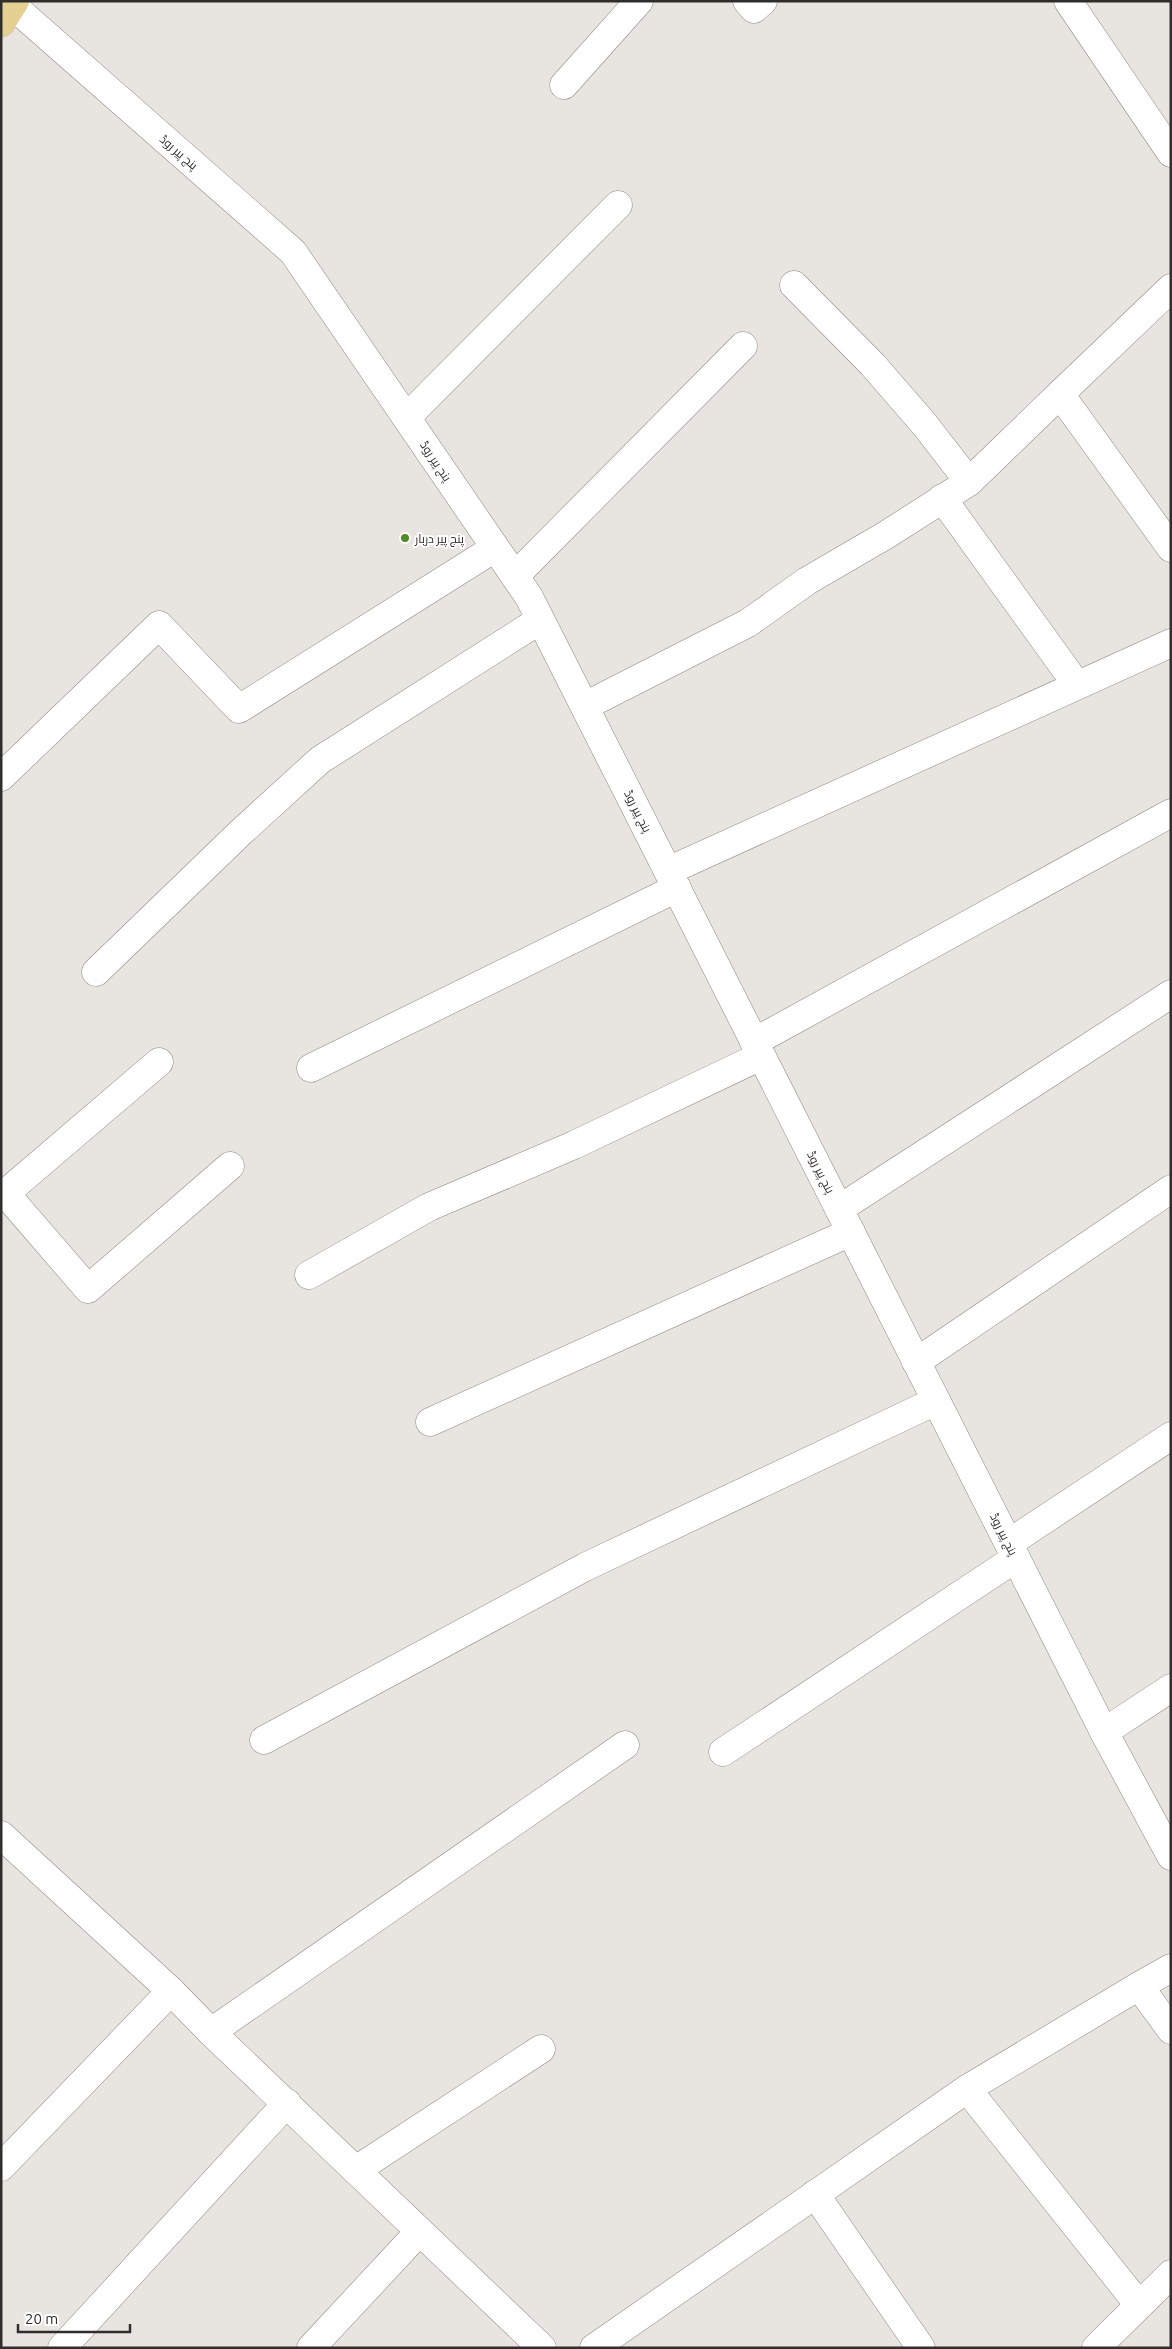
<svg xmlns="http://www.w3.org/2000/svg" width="1172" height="2349" font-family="Ubuntu,Cairo,sans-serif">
<rect width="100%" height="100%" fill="#e8e5e0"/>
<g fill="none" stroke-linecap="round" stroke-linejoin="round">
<defs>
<g id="minor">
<polyline points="747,1 754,9 763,1"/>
<polyline points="1068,1 1171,153"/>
<polyline points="12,5 293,252 529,597 1104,1732 1171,1856"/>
<polyline points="564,85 639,1"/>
<polyline points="794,285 873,365 925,425 969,482"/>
<polyline points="1060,394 1171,288"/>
<polyline points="407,417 618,205"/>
<polyline points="942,498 1077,685"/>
<polyline points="515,576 743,346"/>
<polyline points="585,706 748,623 807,581 886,535 969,482 1060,394 1171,548"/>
<polyline points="1,777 159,625 239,709 495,548"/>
<polyline points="668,871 1171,643"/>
<polyline points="96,972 240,833 320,760 540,620"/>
<polyline points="754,1042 1171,813"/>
<polyline points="311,1068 677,888"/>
<polyline points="5,1193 88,1289 230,1166"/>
<polyline points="1,1197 159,1062"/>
<polyline points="839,1209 1171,994"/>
<polyline points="309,1275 429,1207 574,1145 761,1056"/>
<polyline points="916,1362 1171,1189"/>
<polyline points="430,1422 851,1232"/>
<polyline points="1009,1543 1171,1436"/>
<polyline points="1104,1732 1171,1688"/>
<polyline points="264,1740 585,1567 936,1401"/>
<polyline points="723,1752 1016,1558"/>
<polyline points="1,1835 171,1991 211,2032 542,2348"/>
<polyline points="1171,1968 1139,1986 1171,2030"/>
<polyline points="211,2032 625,1745"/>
<polyline points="967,2089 1139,2305"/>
<polyline points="1,2167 171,1991"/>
<polyline points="356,2170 541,2049"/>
<polyline points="815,2194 921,2348"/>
<polyline points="62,2348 287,2103"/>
<polyline points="311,2348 419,2232"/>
<polyline points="594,2348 967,2089 1139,1986"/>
<polyline points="1096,2348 1171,2274"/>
</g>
<polyline id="major" points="1,23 15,1"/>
</defs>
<use href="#minor" stroke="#8d8985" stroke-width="29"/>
<use href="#major" stroke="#c5c4c4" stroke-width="29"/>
<use href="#minor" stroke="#fff" stroke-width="28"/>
<use href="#major" stroke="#e5d094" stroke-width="28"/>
</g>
<circle fill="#508b28" stroke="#fff" stroke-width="2" cx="405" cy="538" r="5"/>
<g text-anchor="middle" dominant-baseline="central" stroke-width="4" stroke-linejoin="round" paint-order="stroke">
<g font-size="12" fill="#302e2d" stroke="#fff">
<text transform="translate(179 152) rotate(41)">پنج پیر روڈ</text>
<text transform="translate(436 461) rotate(56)">پنج پیر روڈ</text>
<text transform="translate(638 811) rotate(63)">پنج پیر روڈ</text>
<text transform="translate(821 1172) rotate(63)">پنج پیر روڈ</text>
<text transform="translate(1004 1534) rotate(63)">پنج پیر روڈ</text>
</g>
<g font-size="12" fill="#302e2d" stroke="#fff" text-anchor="start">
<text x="415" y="538">پنج پیر دربار</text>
</g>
</g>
<rect width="1172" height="2349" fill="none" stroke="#302e2d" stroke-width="5"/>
<path d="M18 2324v8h112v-8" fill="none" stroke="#302e2d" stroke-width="2.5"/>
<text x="25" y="2324" font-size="15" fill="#302e2d" stroke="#ffffff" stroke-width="4" paint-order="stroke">20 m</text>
</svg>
